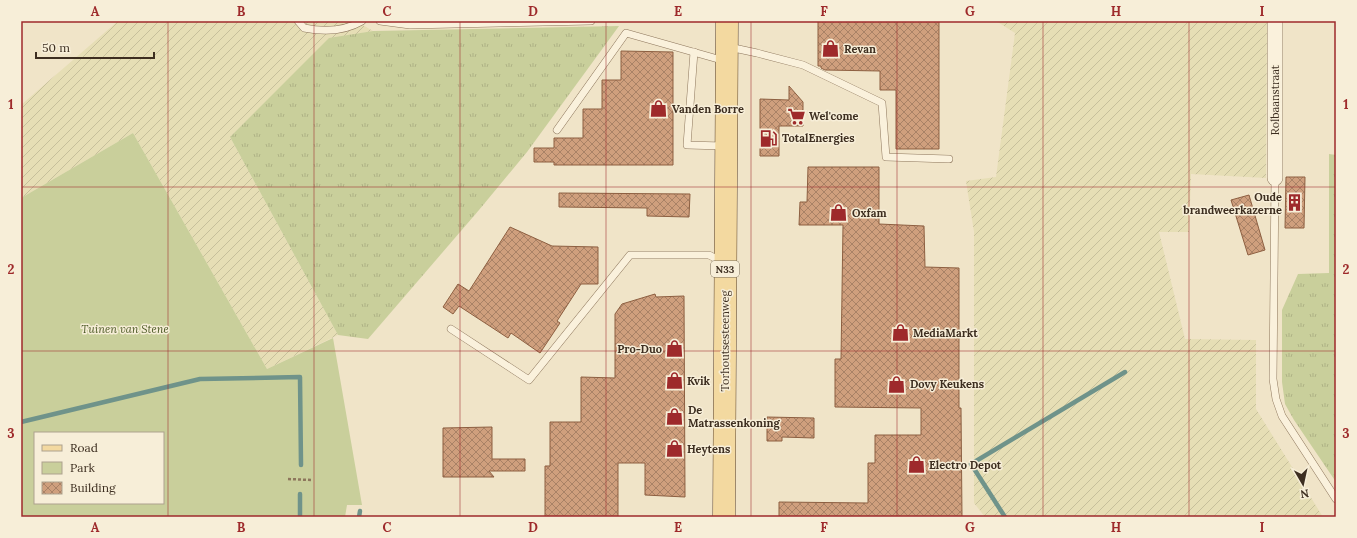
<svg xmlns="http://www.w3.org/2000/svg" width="1357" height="538" font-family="Lora,serif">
<defs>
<pattern id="farmland-furrows" width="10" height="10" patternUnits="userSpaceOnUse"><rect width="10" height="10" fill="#e6deb5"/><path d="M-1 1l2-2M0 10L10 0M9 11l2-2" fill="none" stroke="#c6bf9b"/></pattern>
<pattern id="grass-tufts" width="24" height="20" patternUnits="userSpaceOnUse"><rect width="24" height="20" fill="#c9cf9b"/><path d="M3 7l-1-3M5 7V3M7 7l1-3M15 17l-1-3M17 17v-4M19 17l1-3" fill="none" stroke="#aeb285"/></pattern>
<pattern id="building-cross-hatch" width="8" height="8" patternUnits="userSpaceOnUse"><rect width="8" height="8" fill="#cf9f7d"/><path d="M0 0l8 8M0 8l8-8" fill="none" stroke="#a98266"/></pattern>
</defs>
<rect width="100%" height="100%" fill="#f0e4c8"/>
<g fill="url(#farmland-furrows)">
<polygon points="118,21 356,21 373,31 329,39 230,137 338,335 267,369 133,133 21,198 21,105"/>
<polygon points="996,21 1267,21 1266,178 1191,174 1189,232 1159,232 1185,339 1256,340 1256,409 1323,517 985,517 974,503 974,232 966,181 996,177 1015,33"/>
</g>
<g fill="url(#grass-tufts)">
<polygon points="619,26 527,152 479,210 368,339 338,335 230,137 329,38 373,31"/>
<polygon points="1329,154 1336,155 1336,482 1294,420 1285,404 1282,382 1282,310 1298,274 1329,273"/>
</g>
<path fill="#c9cf9b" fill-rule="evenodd" d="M 133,133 L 267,369 L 333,338 L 362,505 L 347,505 L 345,517 L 21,517 L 21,198 ZM 35,433 L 163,433 L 163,503 L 35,503 Z"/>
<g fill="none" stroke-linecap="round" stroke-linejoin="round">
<g stroke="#6f938a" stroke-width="4.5">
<polyline points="21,422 200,379 300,377 301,465"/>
<polyline points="300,517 300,494"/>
<polyline points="359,517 360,511"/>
<polyline points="1005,517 971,464 1125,372"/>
</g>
</g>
<g fill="url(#building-cross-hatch)" stroke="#8d5f41">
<polygon points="818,21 939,21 939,149 896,149 896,90 880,90 880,71 825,70 821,68 821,66 818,66"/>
<polygon points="621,51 673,52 673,165 554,165 554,162 534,162 534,148 554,148 554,138 583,138 583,109 602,109 602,80 621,80"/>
<polygon points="789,86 803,102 803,126 779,126 779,156 760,156 760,99 789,100"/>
<polygon points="808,167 879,167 879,224 924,226 925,267 959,268 959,408 961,408 962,517 779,517 779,502 868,503 868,463 875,463 875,435 921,435 921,408 835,407 835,359 841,359 843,225 799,225 800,202 807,202"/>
<polygon points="1286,177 1305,177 1304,228 1285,228"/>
<polygon points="559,193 690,194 689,217 647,216 647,208 559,207"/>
<polygon points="1249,195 1265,250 1248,255 1231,200"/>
<polygon points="510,227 552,246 598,247 598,284 581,284 557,321 560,323 540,353 511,333 508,338 459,306 453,314 443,307 458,284 469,291"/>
<polygon points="655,294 656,297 684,296 685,497 645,495 645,463 618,463 618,517 545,517 545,466 550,466 550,422 581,422 581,377 615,378 615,314 622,304"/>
<polygon points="767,417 814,418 814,438 782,437 782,441 767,441"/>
<polygon points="492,427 492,459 525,459 525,471 489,471 494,477 443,477 443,428"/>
</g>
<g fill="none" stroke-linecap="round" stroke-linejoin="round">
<defs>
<g id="lane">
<path d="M 298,21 L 304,28 C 324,32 345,31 362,21"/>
<polyline points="380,21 410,25 591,21"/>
<polyline points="729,47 757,53 803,65 882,103 886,157 949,159"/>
<polyline points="694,52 687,145 723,146"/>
<polyline points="557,130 626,33 725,61"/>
<polyline points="1275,178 1273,379 1276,399 1282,416 1336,499"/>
<polyline points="451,329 529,380 630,255 709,255 723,262"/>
</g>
<polyline id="street" points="1275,21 1275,178"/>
<polyline id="primary" points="724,517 727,21"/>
</defs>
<use href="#lane" stroke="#8d765c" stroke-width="8"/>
<use href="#street" stroke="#8d765c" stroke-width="16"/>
<use href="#primary" stroke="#5b4430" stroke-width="23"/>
<polyline stroke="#8d765c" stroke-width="2.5" stroke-dasharray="3 2" stroke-linecap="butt" points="288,479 311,480"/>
<use href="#lane" stroke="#faf1dc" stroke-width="7"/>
<use href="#street" stroke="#faf1dc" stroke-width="15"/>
<use href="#primary" stroke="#f3d9a0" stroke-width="22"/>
</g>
<path fill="none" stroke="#9e2a2b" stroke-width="1" stroke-opacity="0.55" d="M 168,21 L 168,517M 314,21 L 314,517M 460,21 L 460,517M 606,21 L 606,517M 751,21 L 751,517M 897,21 L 897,517M 1043,21 L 1043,517M 1189,21 L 1189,517M 21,187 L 1336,187M 21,351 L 1336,351"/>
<defs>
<symbol id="shop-bare" viewBox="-9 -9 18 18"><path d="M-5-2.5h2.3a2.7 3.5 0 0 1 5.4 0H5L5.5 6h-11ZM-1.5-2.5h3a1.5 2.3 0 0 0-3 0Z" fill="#9e2a2b" stroke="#f7eed8" stroke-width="2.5" paint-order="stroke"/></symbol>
<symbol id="supermarket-bare" viewBox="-9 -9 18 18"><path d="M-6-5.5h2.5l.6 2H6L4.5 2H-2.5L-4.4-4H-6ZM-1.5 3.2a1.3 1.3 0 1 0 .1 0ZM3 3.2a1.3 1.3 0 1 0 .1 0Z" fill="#9e2a2b" stroke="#f7eed8" stroke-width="2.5" paint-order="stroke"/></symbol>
<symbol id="fuel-bare" viewBox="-9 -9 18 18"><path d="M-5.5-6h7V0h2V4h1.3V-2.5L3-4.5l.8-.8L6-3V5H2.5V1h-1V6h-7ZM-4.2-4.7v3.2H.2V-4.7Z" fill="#9e2a2b" stroke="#f7eed8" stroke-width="2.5" paint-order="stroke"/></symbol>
<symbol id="building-bare" viewBox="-9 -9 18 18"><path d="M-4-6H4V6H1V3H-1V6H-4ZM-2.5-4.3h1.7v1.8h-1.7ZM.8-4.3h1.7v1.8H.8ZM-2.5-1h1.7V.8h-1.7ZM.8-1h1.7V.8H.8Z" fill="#9e2a2b" stroke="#f7eed8" stroke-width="2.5" paint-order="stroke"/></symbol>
</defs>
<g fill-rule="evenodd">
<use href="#shop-bare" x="818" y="36" width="25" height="25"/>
<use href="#shop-bare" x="646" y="96" width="25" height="25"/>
<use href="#supermarket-bare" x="784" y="104" width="25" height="25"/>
<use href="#fuel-bare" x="756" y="126" width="25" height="25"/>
<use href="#building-bare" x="1282" y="190" width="25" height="25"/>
<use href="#shop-bare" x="826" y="200" width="25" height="25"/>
<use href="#shop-bare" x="888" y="320" width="25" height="25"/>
<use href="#shop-bare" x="662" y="336" width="25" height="25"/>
<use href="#shop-bare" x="662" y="368" width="25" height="25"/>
<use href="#shop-bare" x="884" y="372" width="25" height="25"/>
<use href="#shop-bare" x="662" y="404" width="25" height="25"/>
<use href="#shop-bare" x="662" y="436" width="25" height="25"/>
<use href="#shop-bare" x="904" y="452" width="25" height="25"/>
</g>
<g text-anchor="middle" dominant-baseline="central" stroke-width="3" stroke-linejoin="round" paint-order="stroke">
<rect fill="#f7eed8" stroke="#756857" stroke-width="1" x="711" y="261" width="28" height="16" rx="3"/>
<g font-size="10" font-weight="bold" fill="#3d2e20">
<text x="725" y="269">N33</text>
</g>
<g font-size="11" font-weight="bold" fill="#3d2e20" stroke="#f7eed8" text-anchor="start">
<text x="844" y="49">Revan</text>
<text x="672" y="109">Vanden Borre</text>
<text x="809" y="116">Wel'come</text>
<text x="782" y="138">TotalEnergies</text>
<text x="1282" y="197" text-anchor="end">Oude<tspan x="1282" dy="13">brandweerkazerne</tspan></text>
<text x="852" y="213">Oxfam</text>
<text x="913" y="333">MediaMarkt</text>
<text x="662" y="349" text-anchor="end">Pro-Duo</text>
<text x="687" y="381">Kvik</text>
<text x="910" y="384">Dovy Keukens</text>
<text x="688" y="410">De<tspan x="688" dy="13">Matrassenkoning</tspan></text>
<text x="687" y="449">Heytens</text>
<text x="929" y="465">Electro Depot</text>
</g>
<g font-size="11" fill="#3d2e20" stroke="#f7eed8">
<text transform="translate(1275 100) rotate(-90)">Rolbaanstraat</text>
<text transform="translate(725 341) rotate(-90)">Torhoutsesteenweg</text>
</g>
<g font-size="11" font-style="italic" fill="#4d5a26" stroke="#f7eed8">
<text x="125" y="329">Tuinen van Stene</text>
</g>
</g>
<rect width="1357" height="538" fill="none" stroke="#f7eed8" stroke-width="44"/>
<rect x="34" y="432" width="130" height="72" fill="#f7eed8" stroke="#ada18e"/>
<rect x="42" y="445" width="20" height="6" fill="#f3d9a0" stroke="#ada18e"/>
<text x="70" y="452" font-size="12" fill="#3d2e20">Road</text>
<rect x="42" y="462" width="20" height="12" fill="#c9cf9b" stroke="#ada18e"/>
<text x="70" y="472" font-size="12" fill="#3d2e20">Park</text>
<rect x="42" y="482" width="20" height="12" fill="url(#building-cross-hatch)" stroke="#ada18e"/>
<text x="70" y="492" font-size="12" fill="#3d2e20">Building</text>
<g transform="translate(1303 484) rotate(171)" stroke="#f7eed8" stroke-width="3" paint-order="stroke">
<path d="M0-3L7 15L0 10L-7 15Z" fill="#3d2e20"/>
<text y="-6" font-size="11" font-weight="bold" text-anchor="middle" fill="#3d2e20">N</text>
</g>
<path d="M36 52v6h118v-6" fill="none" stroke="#3d2e20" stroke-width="2"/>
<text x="42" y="52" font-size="12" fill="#3d2e20" stroke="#f7eed8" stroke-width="3" paint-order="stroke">50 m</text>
<rect x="22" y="22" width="1313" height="494" fill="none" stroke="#9e2a2b" stroke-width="1.5"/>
<g font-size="13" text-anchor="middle" font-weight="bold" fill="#9e2a2b">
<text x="95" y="16">A</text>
<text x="241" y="16">B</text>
<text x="387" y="16">C</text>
<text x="533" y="16">D</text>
<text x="678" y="16">E</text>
<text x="824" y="16">F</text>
<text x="970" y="16">G</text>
<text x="1116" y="16">H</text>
<text x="1262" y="16">I</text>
<text x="11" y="109">1</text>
<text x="1346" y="109">1</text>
<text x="11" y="274">2</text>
<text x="1346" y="274">2</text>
<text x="11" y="438">3</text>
<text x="1346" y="438">3</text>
<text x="95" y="532">A</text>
<text x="241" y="532">B</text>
<text x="387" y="532">C</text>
<text x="533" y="532">D</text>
<text x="678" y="532">E</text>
<text x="824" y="532">F</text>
<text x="970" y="532">G</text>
<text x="1116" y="532">H</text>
<text x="1262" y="532">I</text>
</g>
</svg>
